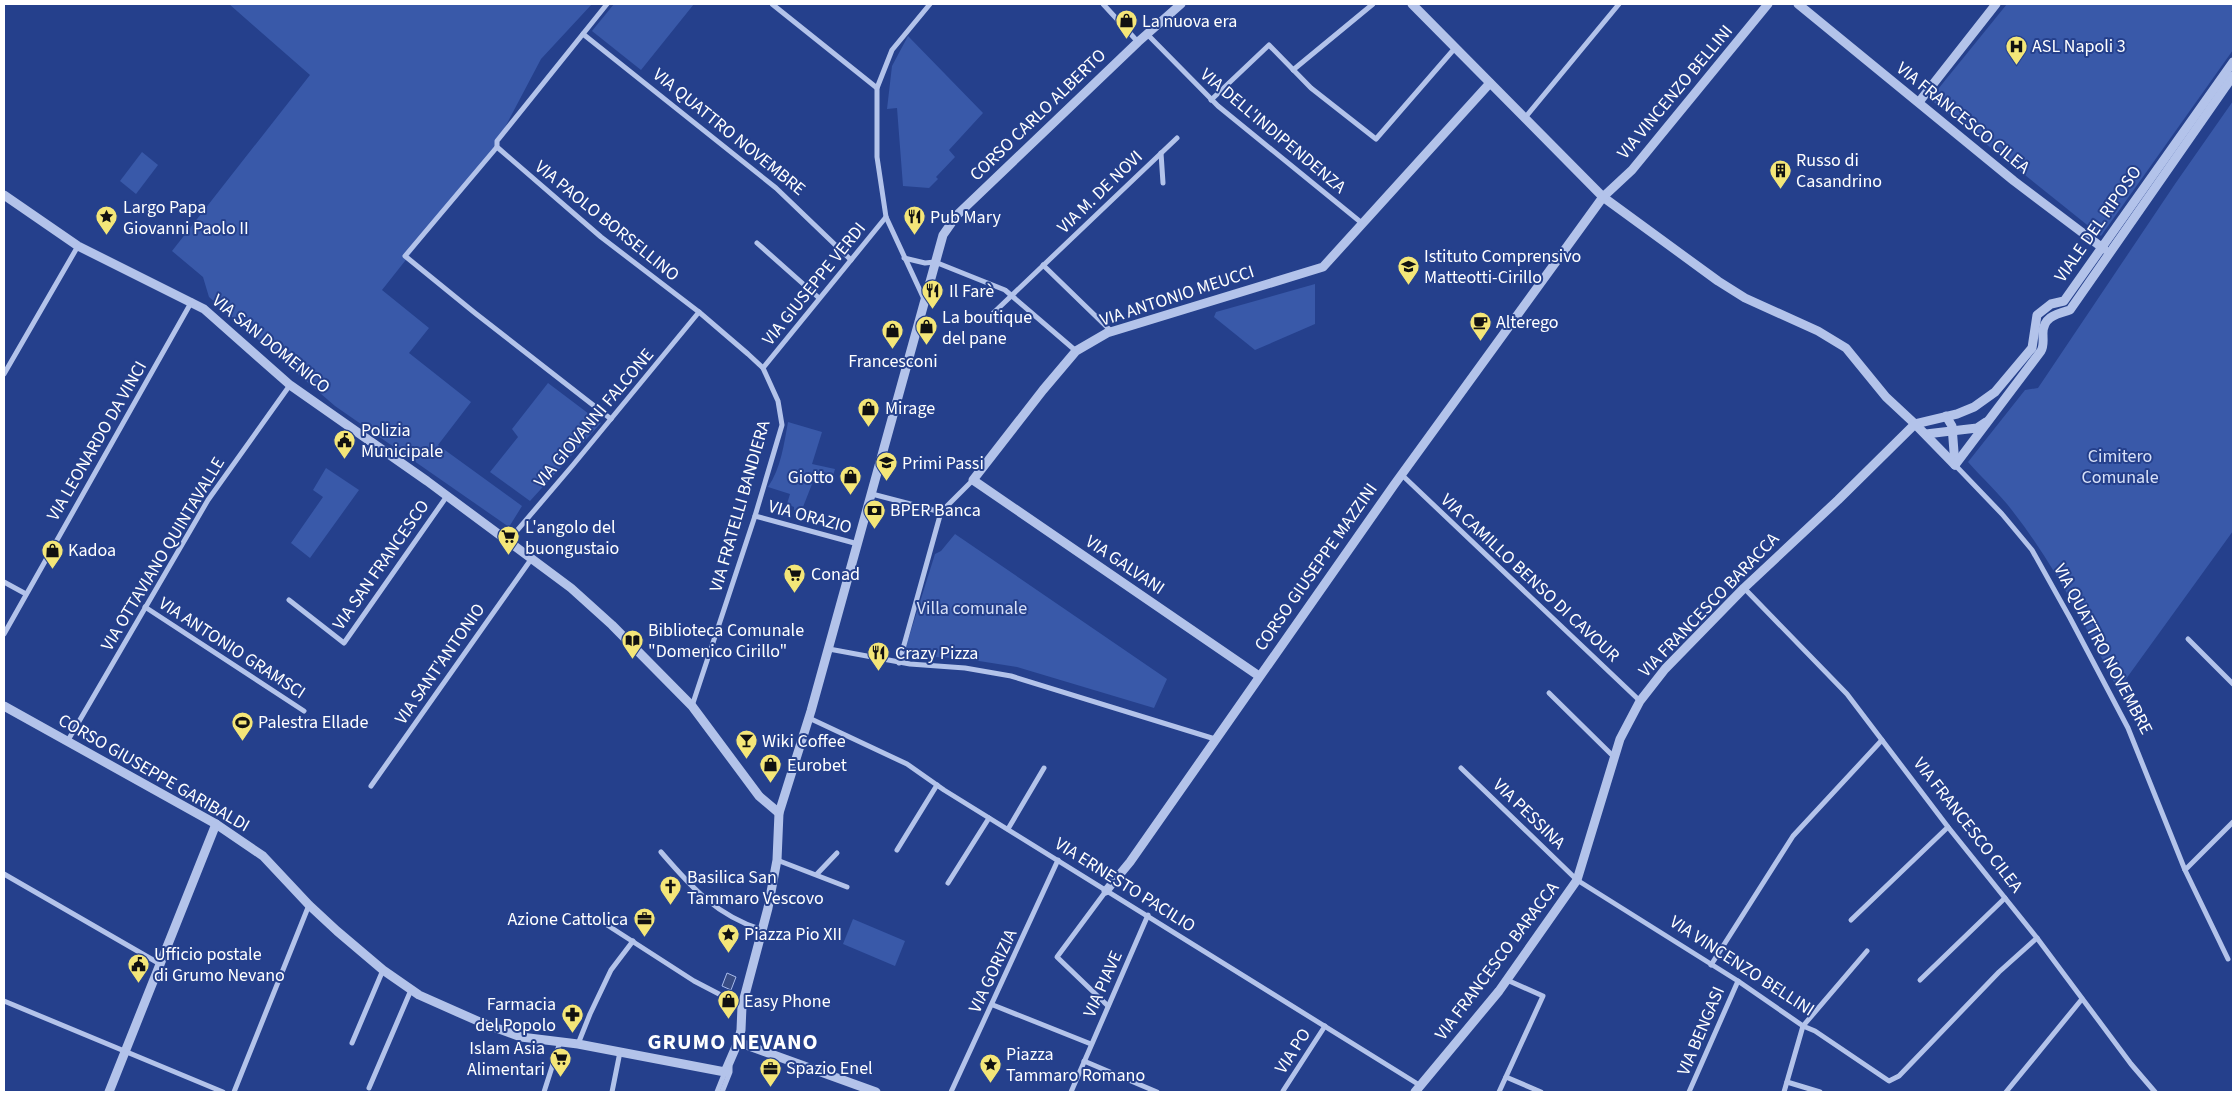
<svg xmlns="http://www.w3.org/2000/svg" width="2237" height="1096" font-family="'Source Sans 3',sans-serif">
<rect width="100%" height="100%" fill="#25408c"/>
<g fill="#3959a9">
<polygon points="229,4 592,4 541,59 493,150 382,290 429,328 409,353 471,402 438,445 522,506 509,527 335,406 209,297 203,277 172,251 310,75"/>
<polygon points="614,4 694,4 641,70 592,31"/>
<polygon points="2007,4 2233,4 2233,50 2101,236 1930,99"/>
<polygon points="908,36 983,113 949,150 955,157 936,177 938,179 929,188 903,186 897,108 887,109 892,66"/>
<path d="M 2233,101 L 2233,531 L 2118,690 C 2087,629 2056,567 2014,513 C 2001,495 1983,479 1968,462 L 2025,390 L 2038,388 L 2175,184 Z"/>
<polygon points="142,152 158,165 136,194 120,181"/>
<polygon points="1315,284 1315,324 1255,350 1214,317 1216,312"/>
<polygon points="548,383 601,423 530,501 490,472 518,437 512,429"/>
<path d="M 788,422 L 822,432 L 812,464 L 835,469 L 831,483 L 814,479 L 801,512 L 794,510 L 794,507 L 787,504 L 790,494 L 768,487 C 781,468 784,444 788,422 Z"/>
<polygon points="326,468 359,490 310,558 291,543 323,497 313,490"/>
<polygon points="955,534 1167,679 1154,708 1017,667 960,658 903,656 935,554 941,551"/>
<polygon points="853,919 905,941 895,966 843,944"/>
</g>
<polygon fill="#384c84" stroke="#a8bbeb" points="727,973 736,977 731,990 722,986"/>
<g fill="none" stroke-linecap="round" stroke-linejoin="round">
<g stroke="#b3c3ea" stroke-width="5">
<polyline points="607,4 497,141 497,147 601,237 699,312 748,354 763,368 778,401 782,425 755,516 692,706"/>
<polyline points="772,4 877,88"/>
<polyline points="1103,4 1138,42"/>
<polyline points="583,34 776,188 851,260"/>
<polyline points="1147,34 1218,106 1363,224"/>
<polyline points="1293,70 1373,4"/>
<polyline points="1211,100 1269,45 1311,88 1376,139 1455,48"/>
<polyline points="1524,119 1619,4"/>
<polyline points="497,147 405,256 475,313 611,419"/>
<polyline points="1161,153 1163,183"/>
<polyline points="757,243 819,298"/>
<polyline points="904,258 925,263 935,262 1005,290 1076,351"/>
<polyline points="1043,265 1112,332"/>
<polyline points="924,299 886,217 877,157 877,88 892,50 930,4"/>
<polyline points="987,319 1177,138"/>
<polyline points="763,368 886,217"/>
<polyline points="4,374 78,246"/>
<polyline points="1955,465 2002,514 2032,550 2070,618 2128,728 2185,870 2228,959"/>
<polyline points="1402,475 1640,701"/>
<polyline points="872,494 941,512"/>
<polyline points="941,512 973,480"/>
<polyline points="755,516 858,544"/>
<polyline points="509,540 573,465 699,312"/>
<polyline points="4,582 26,594"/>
<polyline points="1744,588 1847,694 1948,827 2037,938 2131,1064 2155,1092"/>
<polyline points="289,600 344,643 447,496"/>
<polyline points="145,607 304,711"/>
<polyline points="4,634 192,301"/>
<polyline points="2188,639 2233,684"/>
<polyline points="829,649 910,664 965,668 1011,676 1215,739"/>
<polyline points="899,663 941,512"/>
<polyline points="1549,693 1614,757"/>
<polyline points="809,718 907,764 944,790 1421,1086"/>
<polyline points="67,742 208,500 290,385"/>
<polyline points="1461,768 1577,880 1738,981 1803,1026 1815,1031 1889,1081 1899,1076 1999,972 2037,938"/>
<polyline points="371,786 532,558"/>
<polyline points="1008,829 1044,768"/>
<polyline points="897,850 937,785"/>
<path d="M 661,852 C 692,888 716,915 762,930"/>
<polyline points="777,860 847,887"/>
<polyline points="2185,870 2233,822"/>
<polyline points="4,874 160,964"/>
<polyline points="817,874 837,853"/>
<polyline points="948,883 989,818"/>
<polyline points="1106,891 1057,957 1108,1006"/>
<polyline points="1851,920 1948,827"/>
<polyline points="604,923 694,981 742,1006"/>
<polyline points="1711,965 1793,836 1882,740"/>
<polyline points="1920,980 2005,898"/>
<polyline points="4,1001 223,1092"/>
<polyline points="993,1005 1091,1044"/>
<polyline points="352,1043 383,970"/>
<polyline points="578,1044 590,1014 611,970 633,941"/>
<polyline points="1084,1061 1157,1092"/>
<polyline points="1506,1077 1541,1092"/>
<polyline points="1787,1082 1820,1092"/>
<polyline points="369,1088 411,990"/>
<polyline points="1283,1091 1325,1026"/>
<polyline points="234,1092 309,905"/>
<polyline points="544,1092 560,1042"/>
<polyline points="612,1092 620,1052"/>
<polyline points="717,1092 725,1072"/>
<polyline points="722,1092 730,1072 730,1067"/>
<polyline points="951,1092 1058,860"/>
<polyline points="1071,1092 1148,915"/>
<polyline points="1499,1092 1543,996 1507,980"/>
<polyline points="1689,1092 1738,981"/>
<polyline points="1784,1092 1803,1026 1867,951"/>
<polyline points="2006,1092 2082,999"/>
</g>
<g stroke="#b3c3ea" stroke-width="9">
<polyline points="1412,4 1603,197 1718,281 1745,298 1818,331 1846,348 1886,397 1915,424 1955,465"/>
<polyline points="1798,4 2014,181 2104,249"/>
<polyline points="1919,102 1996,4"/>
<polyline points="4,195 78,246 204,309 290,385 427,481 571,588 612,625 692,706 759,796 779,813"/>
<polyline points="1946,416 1952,426 1955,465"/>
<polyline points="1926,434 1977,428 1986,422"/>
<path d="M 1955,465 L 2041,351 C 2044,346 2043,341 2043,335 C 2042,317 2056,314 2070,310 L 2233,76"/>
<polyline points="1259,676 973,480 1043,390 1076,351 1107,333 1323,267 1490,83"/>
<polyline points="4,706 216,824 263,856 309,905 337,931 383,970 419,995 480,1022 521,1037 578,1044 725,1072 738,1042 741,1030 742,1006 768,908 777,860 779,813 811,711 943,235 957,215 1138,42 1181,4"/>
<polyline points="1106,891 1130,862 1394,485 1603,197 1632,170 1768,4"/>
<polyline points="738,1042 876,1092"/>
<polyline points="109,1092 216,824"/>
<polyline points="1415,1092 1499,991 1577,880 1620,739 1640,701 1665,669 1744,588 1838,500 1915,424 1957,414 1974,407 1995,392 2032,348 2037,315 2051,304 2064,301 2233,62"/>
</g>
</g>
<defs>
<symbol id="shop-pin" viewBox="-11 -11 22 30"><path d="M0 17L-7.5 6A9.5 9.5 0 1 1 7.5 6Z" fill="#f4e678" stroke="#25408c"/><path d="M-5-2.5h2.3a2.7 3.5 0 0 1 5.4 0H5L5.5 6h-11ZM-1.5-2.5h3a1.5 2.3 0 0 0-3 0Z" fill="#111"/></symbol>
<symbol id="hospital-pin" viewBox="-11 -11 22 30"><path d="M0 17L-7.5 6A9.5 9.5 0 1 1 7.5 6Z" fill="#f4e678" stroke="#25408c"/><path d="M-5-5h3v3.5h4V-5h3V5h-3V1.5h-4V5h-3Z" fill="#111"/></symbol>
<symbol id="building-pin" viewBox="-11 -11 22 30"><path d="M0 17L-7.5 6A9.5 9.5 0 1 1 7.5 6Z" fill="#f4e678" stroke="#25408c"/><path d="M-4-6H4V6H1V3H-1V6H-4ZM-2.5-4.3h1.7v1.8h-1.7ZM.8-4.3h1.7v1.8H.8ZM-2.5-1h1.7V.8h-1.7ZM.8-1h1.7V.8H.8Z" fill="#111"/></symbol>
<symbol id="sight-pin" viewBox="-11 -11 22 30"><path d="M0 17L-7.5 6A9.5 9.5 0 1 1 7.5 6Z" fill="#f4e678" stroke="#25408c"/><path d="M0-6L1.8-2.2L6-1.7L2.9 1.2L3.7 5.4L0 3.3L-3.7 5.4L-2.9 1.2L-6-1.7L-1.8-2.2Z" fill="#111"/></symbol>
<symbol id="restaurant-pin" viewBox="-11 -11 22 30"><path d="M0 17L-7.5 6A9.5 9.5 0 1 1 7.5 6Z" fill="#f4e678" stroke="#25408c"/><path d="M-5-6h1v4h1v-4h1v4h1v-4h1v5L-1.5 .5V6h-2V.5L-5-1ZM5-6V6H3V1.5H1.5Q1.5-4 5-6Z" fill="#111"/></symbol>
<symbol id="school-pin" viewBox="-11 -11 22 30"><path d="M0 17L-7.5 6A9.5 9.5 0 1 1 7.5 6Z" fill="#f4e678" stroke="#25408c"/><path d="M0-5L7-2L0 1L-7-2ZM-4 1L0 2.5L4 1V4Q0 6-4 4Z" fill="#111"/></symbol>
<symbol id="cafe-pin" viewBox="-11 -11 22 30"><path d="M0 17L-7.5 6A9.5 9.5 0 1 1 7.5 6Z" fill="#f4e678" stroke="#25408c"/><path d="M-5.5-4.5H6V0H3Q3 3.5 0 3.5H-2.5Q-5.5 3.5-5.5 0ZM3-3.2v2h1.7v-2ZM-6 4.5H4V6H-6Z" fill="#111"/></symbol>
<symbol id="civic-pin" viewBox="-11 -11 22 30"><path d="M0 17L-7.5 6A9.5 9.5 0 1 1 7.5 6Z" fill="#f4e678" stroke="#25408c"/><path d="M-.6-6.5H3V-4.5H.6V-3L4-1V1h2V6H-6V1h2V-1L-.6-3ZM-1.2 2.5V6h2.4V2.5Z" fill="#111"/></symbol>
<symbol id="bank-pin" viewBox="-11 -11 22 30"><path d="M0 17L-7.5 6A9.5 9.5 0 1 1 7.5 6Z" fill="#f4e678" stroke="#25408c"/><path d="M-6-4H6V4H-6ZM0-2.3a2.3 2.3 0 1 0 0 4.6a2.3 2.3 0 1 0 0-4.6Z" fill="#111"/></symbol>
<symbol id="supermarket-pin" viewBox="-11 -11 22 30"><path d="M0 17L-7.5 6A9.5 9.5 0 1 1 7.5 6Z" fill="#f4e678" stroke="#25408c"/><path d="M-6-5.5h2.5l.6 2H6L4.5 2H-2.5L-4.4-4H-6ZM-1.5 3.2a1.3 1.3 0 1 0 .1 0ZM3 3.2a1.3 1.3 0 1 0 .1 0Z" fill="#111"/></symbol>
<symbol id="library-pin" viewBox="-11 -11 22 30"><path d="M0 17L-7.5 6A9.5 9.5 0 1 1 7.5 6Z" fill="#f4e678" stroke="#25408c"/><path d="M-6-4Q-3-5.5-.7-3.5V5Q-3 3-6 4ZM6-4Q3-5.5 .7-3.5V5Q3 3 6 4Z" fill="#111"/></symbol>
<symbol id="stadium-pin" viewBox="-11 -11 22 30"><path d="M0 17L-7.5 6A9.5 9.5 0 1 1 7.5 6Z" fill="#f4e678" stroke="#25408c"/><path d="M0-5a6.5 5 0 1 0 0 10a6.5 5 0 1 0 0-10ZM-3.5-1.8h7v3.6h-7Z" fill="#111"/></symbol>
<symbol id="bar-pin" viewBox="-11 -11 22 30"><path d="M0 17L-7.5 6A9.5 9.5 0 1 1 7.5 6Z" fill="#f4e678" stroke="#25408c"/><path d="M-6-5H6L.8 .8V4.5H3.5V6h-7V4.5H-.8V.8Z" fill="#111"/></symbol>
<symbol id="church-pin" viewBox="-11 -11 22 30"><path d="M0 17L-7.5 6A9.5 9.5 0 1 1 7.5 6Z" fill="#f4e678" stroke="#25408c"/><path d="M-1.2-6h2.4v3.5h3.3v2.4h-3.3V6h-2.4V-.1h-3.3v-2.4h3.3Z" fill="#111"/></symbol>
<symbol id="office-pin" viewBox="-11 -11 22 30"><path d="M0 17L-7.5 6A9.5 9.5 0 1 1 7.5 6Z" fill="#f4e678" stroke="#25408c"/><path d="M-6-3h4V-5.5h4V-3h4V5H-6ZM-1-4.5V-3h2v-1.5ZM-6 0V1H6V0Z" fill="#111"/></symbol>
<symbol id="pharmacy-pin" viewBox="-11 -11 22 30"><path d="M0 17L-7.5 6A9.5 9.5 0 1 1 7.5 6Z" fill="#f4e678" stroke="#25408c"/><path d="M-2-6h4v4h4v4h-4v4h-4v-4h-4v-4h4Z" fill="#111"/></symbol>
</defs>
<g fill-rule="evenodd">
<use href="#shop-pin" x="1114" y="8" width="25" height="34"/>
<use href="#hospital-pin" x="2004" y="34" width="25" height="34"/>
<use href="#building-pin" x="1768" y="158" width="25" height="34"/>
<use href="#sight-pin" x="94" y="204" width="25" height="34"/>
<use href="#restaurant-pin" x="902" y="204" width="25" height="34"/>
<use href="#school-pin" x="1396" y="254" width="25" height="34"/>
<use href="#restaurant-pin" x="920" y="278" width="25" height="34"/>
<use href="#cafe-pin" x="1468" y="310" width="25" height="34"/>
<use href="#shop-pin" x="914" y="314" width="25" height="34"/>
<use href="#shop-pin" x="880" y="318" width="25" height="34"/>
<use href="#shop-pin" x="856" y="396" width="25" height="34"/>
<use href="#civic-pin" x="332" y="428" width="25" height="34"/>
<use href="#school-pin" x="874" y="450" width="25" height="34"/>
<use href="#shop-pin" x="838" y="464" width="25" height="34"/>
<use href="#bank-pin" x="862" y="498" width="25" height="34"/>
<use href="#supermarket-pin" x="496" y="524" width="25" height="34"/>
<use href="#shop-pin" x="40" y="538" width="25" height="34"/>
<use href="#supermarket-pin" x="782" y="562" width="25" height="34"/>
<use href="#library-pin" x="620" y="628" width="25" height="34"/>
<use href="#restaurant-pin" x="866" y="640" width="25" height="34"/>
<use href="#stadium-pin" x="230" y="710" width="25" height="34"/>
<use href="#bar-pin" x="734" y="728" width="25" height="34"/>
<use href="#shop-pin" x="758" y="752" width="25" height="34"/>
<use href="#church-pin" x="658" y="874" width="25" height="34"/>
<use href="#office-pin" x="632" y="906" width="25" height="34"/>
<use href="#sight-pin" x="716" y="922" width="25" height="34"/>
<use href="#civic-pin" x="126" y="952" width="25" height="34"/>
<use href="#shop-pin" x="716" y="988" width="25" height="34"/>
<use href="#pharmacy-pin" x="560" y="1002" width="25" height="34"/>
<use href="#supermarket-pin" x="548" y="1046" width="25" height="34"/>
<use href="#sight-pin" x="978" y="1052" width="25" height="34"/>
<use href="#office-pin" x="758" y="1056" width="25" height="34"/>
</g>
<g text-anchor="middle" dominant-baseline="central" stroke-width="4" stroke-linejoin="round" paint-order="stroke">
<g font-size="18" fill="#fff" stroke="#25408c" text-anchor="start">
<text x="1142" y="21">La nuova era</text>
<text x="2032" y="46">ASL Napoli 3</text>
<text x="1796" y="160">Russo di<tspan x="1796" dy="21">Casandrino</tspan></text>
<text x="123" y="207">Largo Papa<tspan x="123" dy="21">Giovanni Paolo II</tspan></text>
<text x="930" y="217">Pub Mary</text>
<text x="1424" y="256">Istituto Comprensivo<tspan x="1424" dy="21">Matteotti-Cirillo</tspan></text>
<text x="949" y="291">Il Farè</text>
<text x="942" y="317">La boutique<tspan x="942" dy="21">del pane</tspan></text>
<text x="1496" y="322">Alterego</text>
<text x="893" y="361" text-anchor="middle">Francesconi</text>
<text x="885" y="408">Mirage</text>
<text x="361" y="430">Polizia<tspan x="361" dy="21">Municipale</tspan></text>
<text x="902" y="463">Primi Passi</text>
<text x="834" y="477" text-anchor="end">Giotto</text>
<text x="890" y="510">BPER Banca</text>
<text x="525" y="527">L'angolo del<tspan x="525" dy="21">buongustaio</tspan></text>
<text x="68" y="550">Kadoa</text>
<text x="811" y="574">Conad</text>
<text x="648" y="630">Biblioteca Comunale<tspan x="648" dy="21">"Domenico Cirillo"</tspan></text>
<text x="895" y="653">Crazy Pizza</text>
<text x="258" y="722">Palestra Ellade</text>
<text x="762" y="741">Wiki Coffee</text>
<text x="787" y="765">Eurobet</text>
<text x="687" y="877">Basilica San<tspan x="687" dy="21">Tammaro Vescovo</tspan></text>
<text x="628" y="919" text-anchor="end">Azione Cattolica</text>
<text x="744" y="934">Piazza Pio XII</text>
<text x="154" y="954">Ufficio postale<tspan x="154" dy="21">di Grumo Nevano</tspan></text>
<text x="744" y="1001">Easy Phone</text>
<text x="556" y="1004" text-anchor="end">Farmacia<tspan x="556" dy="21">del Popolo</tspan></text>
<text x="545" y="1048" text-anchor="end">Islam Asia<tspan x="545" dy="21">Alimentari</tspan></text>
<text x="1006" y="1054">Piazza<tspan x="1006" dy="21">Tammaro Romano</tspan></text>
<text x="786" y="1068">Spazio Enel</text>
</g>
<g font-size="18" fill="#fff" stroke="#25408c">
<text transform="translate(1675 92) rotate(-50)">VIA VINCENZO BELLINI</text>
<text transform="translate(1038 115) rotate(-44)">CORSO CARLO ALBERTO</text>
<text transform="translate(1963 118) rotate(39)">VIA FRANCESCO CILEA</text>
<text transform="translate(1273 131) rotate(40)">VIA DELL'INDIPENDENZA</text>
<text transform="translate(729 132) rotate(39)">VIA QUATTRO NOVEMBRE</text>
<text transform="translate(1100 192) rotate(-44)">VIA M. DE NOVI</text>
<text transform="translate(607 221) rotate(39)">VIA PAOLO BORSELLINO</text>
<text transform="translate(2098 224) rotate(-55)">VIALE DEL RIPOSO</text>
<text transform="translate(814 284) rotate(-51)">VIA GIUSEPPE VERDI</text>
<text transform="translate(1177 296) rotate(-18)">VIA ANTONIO MEUCCI</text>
<text transform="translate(271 344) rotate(39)">VIA SAN DOMENICO</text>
<text transform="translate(594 418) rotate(-50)">VIA GIOVANNI FALCONE</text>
<text transform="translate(97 441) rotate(-60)">VIA LEONARDO DA VINCI</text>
<text transform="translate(740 506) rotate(-74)">VIA FRATELLI BANDIERA</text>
<text transform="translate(810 517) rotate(15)">VIA ORAZIO</text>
<text transform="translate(163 554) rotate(-59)">VIA OTTAVIANO QUINTAVALLE</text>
<text transform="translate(381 565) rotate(-55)">VIA SAN FRANCESCO</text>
<text transform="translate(1125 565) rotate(34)">VIA GALVANI</text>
<text transform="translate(1316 567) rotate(-55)">CORSO GIUSEPPE MAZZINI</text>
<text transform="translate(1530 578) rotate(43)">VIA CAMILLO BENSO DI CAVOUR</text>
<text transform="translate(1709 605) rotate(-46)">VIA FRANCESCO BARACCA</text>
<text transform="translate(232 648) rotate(33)">VIA ANTONIO GRAMSCI</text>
<text transform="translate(2103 649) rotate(62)">VIA QUATTRO NOVEMBRE</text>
<text transform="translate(440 664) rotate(-55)">VIA SANT'ANTONIO</text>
<text transform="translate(154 773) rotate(30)">CORSO GIUSEPPE GARIBALDI</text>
<text transform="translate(1529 814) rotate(44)">VIA PESSINA</text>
<text transform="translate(1968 825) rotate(52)">VIA FRANCESCO CILEA</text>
<text transform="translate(1125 885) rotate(32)">VIA ERNESTO PACILIO</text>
<text transform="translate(1497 961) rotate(-53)">VIA FRANCESCO BARACCA</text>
<text transform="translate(1742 966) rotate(33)">VIA VINCENZO BELLINI</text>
<text transform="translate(993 971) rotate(-65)">VIA GORIZIA</text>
<text transform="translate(1103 984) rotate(-66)">VIA PIAVE</text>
<text transform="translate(1701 1031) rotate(-67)">VIA BENGASI</text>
<text transform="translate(1293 1051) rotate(-57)">VIA PO</text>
</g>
<g font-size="18" fill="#d8e1f8" stroke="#25408c">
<text x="2120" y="456">Cimitero<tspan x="2120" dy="21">Comunale</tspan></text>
<text x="972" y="608">Villa comunale</text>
</g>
<g font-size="22" font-weight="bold" letter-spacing="1" fill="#fff" stroke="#25408c">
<text x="733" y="1042">GRUMO NEVANO</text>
</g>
</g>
<rect width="2237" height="1096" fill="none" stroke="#ffffff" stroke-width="10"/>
</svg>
